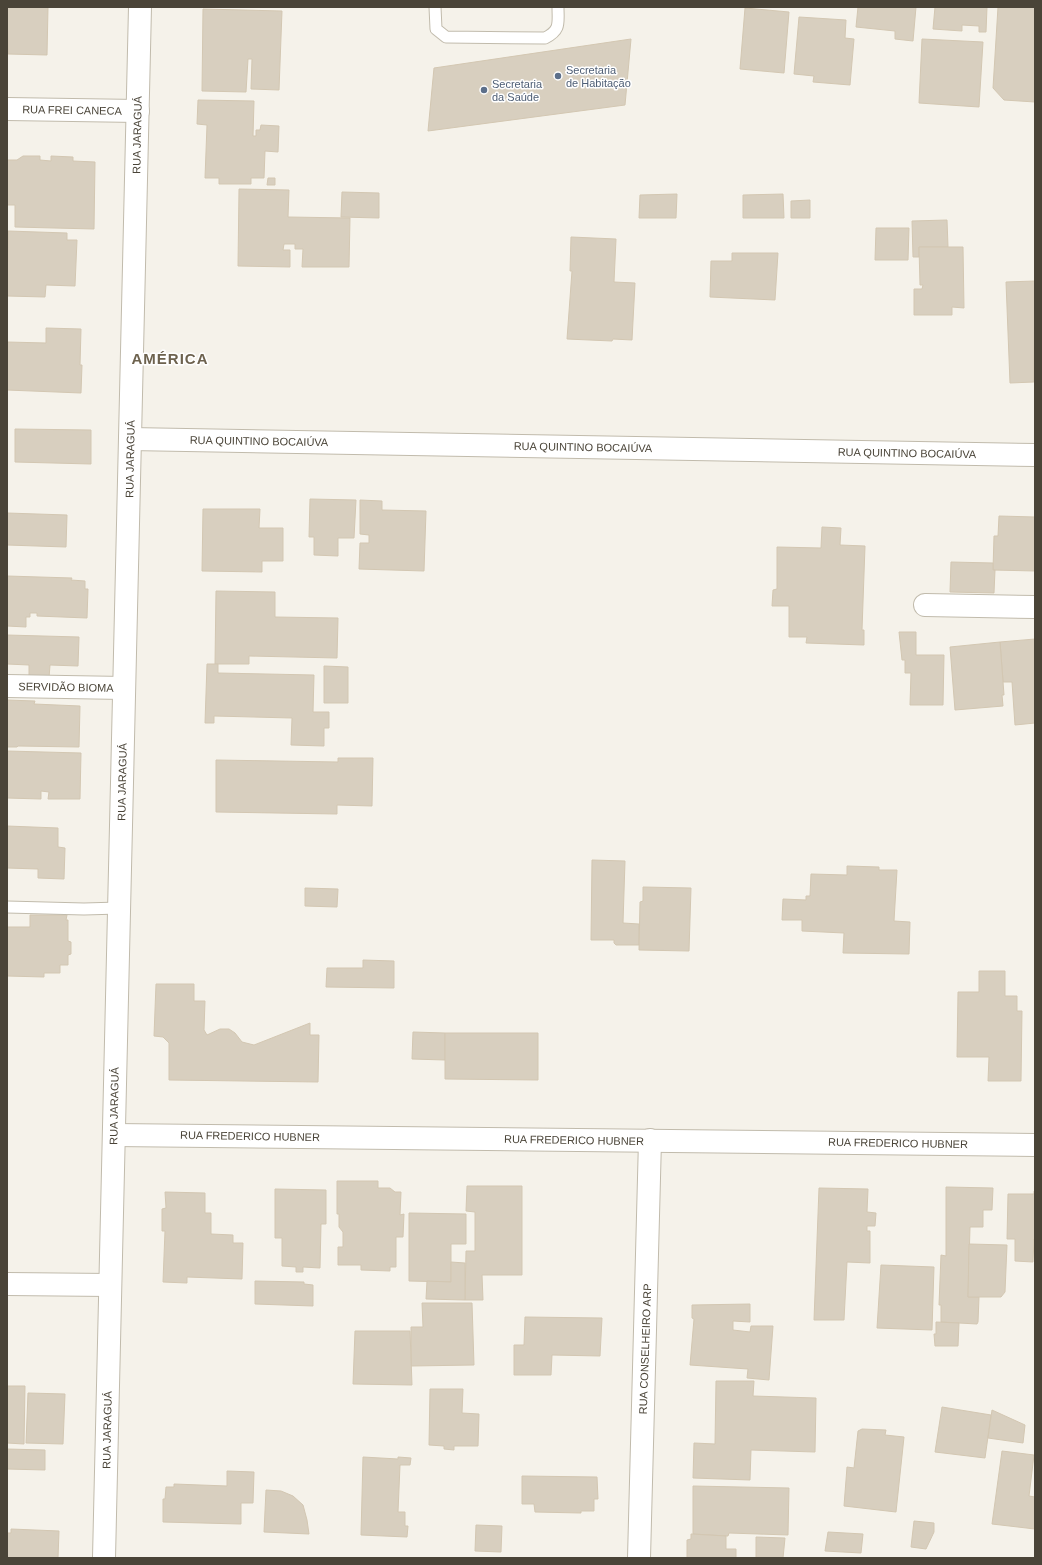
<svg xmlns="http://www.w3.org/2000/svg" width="1042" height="1565" font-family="Helvetica,sans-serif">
<rect width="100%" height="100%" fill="#f5f2ea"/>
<g fill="#d8cfbf" stroke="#d3c7b2">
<polygon points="7,7 48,7 47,55 8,54"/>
<polygon points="858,7 916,7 913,41 895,39 895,31 856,27"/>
<polygon points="935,7 987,7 986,32 979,32 979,26 962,25 962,31 933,29"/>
<polygon points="998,7 1035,7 1035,102 1004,100 993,88"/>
<polygon points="745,8 789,12 784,73 740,69"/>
<polygon points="203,9 282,11 279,90 251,89 252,59 248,59 246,92 202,91"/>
<polygon points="799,17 846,20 845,38 854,39 850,85 813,82 814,76 794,74"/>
<polygon points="631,39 625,105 428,131 434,68"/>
<polygon points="922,39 983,42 979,107 919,103"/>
<polygon points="198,100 254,101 253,136 256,136 256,130 260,130 261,125 279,126 278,152 265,151 264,178 251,178 251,184 219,184 219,178 205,178 207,125 197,124"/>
<polygon points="23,156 40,156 40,160 51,161 51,156 73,157 73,161 95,162 94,229 15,227 15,205 7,205 7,160 17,160"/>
<polygon points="268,178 275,178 275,185 267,185"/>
<polygon points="239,189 289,190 288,217 350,218 349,267 302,267 303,249 295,249 295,244 284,244 283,250 290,250 290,267 238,266"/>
<polygon points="342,192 379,193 379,218 341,217"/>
<polygon points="677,194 676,218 639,218 640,195"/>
<polygon points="783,194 784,218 743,218 743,195"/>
<polygon points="810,200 810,218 791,218 791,201"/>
<polygon points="947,220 948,247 919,247 919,257 913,257 912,221"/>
<polygon points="876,228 909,228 908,260 875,260"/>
<polygon points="8,231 67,233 67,240 77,240 75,286 46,285 45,297 7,296"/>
<polygon points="571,237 616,239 614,282 635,283 632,340 613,339 612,341 567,339 572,271 570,271"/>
<polygon points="919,247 963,247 964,308 952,307 952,315 914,315 914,289 922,289 923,285 920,285"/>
<polygon points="732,253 778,253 775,300 710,297 711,261 732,261"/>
<polygon points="1035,281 1034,382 1010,383 1006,282"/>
<polygon points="46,328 81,329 80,365 82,365 81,393 7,390 7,342 46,343"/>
<polygon points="15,429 91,430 91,464 15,462"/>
<polygon points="310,499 356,500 354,538 338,538 338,556 314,555 314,537 309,537"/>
<polygon points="360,500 382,501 382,510 426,511 424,571 359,569 360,543 369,543 369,535 360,534"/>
<polygon points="203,509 260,509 259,528 283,528 283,561 262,561 262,572 202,571"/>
<polygon points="7,513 67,515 66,547 7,545"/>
<polygon points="999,516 1035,517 1035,571 993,570 994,536 998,536"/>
<polygon points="822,527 841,528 840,545 865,546 862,630 864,630 864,645 806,643 807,637 789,637 789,606 772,606 773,590 777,589 777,547 821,548"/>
<polygon points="951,562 993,563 993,570 995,570 994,593 950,592"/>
<polygon points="7,576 72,578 71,580 85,581 85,589 88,589 87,618 37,616 37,613 30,613 30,617 26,617 26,627 7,626"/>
<polygon points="216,591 275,592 275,617 338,618 337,658 249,656 249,664 215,664"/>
<polygon points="899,632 916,632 916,655 944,655 943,705 910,705 911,673 905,673 905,660 902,660"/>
<polygon points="7,635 79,637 78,666 50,665 49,678 29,677 29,665 7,664"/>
<polygon points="1035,639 1035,723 1015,725 1012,682 1003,682 1000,642"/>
<polygon points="1000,642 1004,695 1002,695 1003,706 955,710 950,647"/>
<polygon points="207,664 218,664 218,673 314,675 313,712 329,712 329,728 324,728 324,746 291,745 292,718 214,716 214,723 205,723"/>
<polygon points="324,666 348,667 348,703 324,703"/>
<polygon points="7,700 35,701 34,704 80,706 79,747 18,746 17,747 7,747"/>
<polygon points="7,751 81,753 80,799 48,799 49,792 41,791 41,799 7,798"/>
<polygon points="338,758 373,758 372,806 337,805 337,814 216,812 216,760 338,762"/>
<polygon points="7,826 58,828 58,847 65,848 64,879 38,878 38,869 7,868"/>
<polygon points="592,860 625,861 623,923 639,924 639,945 616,945 614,943 614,940 591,940"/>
<polygon points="847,866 879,867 879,870 897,870 894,921 910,922 909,954 843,953 844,933 802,931 802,920 782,920 783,899 806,900 806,896 810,896 811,874 847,875"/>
<polygon points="643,887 691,888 689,951 639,950 640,902 643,901"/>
<polygon points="305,888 338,889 337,907 305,906"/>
<polygon points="30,915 67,915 66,920 68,920 68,941 71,942 71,954 68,955 68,965 60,965 60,973 44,973 44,977 7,976 7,927 30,927"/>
<polygon points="363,960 394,961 394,988 326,987 327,968 363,968"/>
<polygon points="979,971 1005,971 1005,996 1017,996 1017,1011 1022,1011 1021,1081 988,1081 989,1057 957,1057 958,992 979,992"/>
<polygon points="156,984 194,984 194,1001 205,1001 204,1030 207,1035 220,1029 229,1029 235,1033 242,1042 254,1045 310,1023 310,1035 319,1035 318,1082 169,1080 169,1043 163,1037 154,1036"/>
<polygon points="413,1032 445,1033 445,1060 412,1059"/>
<polygon points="445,1033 538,1033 538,1080 445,1079"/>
<polygon points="337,1181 378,1181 378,1188 390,1188 395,1192 401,1192 400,1215 404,1214 403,1237 396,1237 396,1267 390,1267 390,1271 361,1270 361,1265 338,1265 338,1247 343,1247 343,1232 339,1227 339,1214 337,1214"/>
<polygon points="467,1186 522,1186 522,1275 482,1275 483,1300 465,1300 466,1251 475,1251 475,1212 466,1211"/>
<polygon points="946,1187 993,1188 992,1210 983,1210 983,1227 970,1227 968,1297 979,1297 978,1322 977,1324 941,1322 941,1305 939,1305 941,1255 946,1256"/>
<polygon points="819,1188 868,1189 867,1212 876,1213 875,1226 867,1226 867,1231 870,1231 870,1263 847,1262 844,1320 814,1320"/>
<polygon points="275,1189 326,1190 326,1224 321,1224 320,1268 303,1267 303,1272 296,1272 296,1267 282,1266 282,1238 275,1238"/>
<polygon points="1034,1191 1035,1191 1035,1239 1034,1239 1033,1262 1015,1261 1015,1239 1007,1239 1008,1194 1034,1194"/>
<polygon points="165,1192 205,1193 205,1213 211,1213 211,1234 233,1235 233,1243 243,1243 242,1279 187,1277 187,1283 163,1282 165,1231 162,1231 162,1209 166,1208"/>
<polygon points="409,1213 466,1214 466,1244 451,1244 451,1282 409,1281"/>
<polygon points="969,1244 1007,1245 1005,1292 1001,1297 968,1297"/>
<polygon points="451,1262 465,1263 465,1300 426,1299 427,1281 451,1282"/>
<polygon points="881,1265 934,1267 932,1330 877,1328"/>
<polygon points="255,1281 304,1282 304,1284 313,1285 313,1306 255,1304"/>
<polygon points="422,1303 472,1303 474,1365 411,1366 411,1327 423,1327"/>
<polygon points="750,1304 750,1322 733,1321 733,1330 750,1332 751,1326 773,1326 769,1380 747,1378 748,1369 690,1365 694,1319 692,1318 692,1305"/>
<polygon points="525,1317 602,1318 600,1356 552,1355 551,1375 514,1375 514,1345 524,1345"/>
<polygon points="936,1322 959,1323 958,1346 935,1346 934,1334 936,1334"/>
<polygon points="355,1331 410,1331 412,1385 353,1384"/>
<polygon points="716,1381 754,1381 753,1396 816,1398 815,1452 751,1450 750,1480 693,1478 694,1443 715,1444"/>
<polygon points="7,1386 25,1386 24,1444 7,1443"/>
<polygon points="430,1389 463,1389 462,1413 479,1414 478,1446 454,1446 454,1450 444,1449 444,1446 429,1445"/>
<polygon points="28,1393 65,1394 63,1444 26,1443"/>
<polygon points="942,1407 991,1415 985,1458 935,1452"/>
<polygon points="992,1410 1025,1425 1023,1443 988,1438"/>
<polygon points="862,1429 886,1430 885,1435 904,1437 896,1512 844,1506 847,1467 854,1468 858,1431"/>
<polygon points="7,1449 45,1450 45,1470 7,1469"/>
<polygon points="1002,1451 1034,1455 1029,1496 1035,1497 1035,1529 992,1524"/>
<polygon points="363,1457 398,1459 398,1457 411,1458 410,1465 400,1465 398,1512 405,1512 405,1526 408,1526 407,1537 361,1535"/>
<polygon points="227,1471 254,1472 253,1503 241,1503 241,1524 163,1522 163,1499 165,1499 166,1487 174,1487 174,1484 227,1486"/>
<polygon points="522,1476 597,1477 598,1499 594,1499 594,1511 581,1511 581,1513 535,1512 534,1504 522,1504"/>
<polygon points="693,1486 789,1488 788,1535 729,1533 728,1536 726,1536 693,1534"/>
<polygon points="266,1490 281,1491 293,1496 303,1505 307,1520 309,1534 264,1532"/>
<polygon points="914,1521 934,1523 934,1532 926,1549 911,1547"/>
<polygon points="476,1525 502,1526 501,1552 475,1551"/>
<polygon points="11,1529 59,1531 58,1558 7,1558 7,1533 11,1533"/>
<polygon points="828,1532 863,1534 861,1553 825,1551"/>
<polygon points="691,1534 726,1536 726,1549 736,1549 736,1558 687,1558 687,1540 691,1539"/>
<polygon points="756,1537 785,1538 783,1558 756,1558"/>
</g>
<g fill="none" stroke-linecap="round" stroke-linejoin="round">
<defs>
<g id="service">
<path d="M 435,7 L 436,29 L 446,37 L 545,38 C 561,30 558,23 558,7"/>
<polyline points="7,907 84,909 119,908"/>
</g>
<g id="minor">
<polyline points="7,109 138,111"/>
<polyline points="130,439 1035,455"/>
<polyline points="925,605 1035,607"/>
<polyline points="7,686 124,688"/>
<polyline points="7,1284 110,1285"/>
</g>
<g id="tertiary">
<polyline points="114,1135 1035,1145"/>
<polyline points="104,1558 140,7"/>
<polyline points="639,1558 650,1140"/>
</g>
</defs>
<use href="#service" stroke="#c1bbac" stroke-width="13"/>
<use href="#minor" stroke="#c1bbac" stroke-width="24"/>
<use href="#tertiary" stroke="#c1bbac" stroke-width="24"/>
<use href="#service" stroke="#fff" stroke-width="11"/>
<use href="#minor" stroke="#fff" stroke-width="22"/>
<use href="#tertiary" stroke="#fff" stroke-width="22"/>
</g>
<g fill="#5c6f8a" stroke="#fff" stroke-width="1.5">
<circle cx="558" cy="76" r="4"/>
<circle cx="484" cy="90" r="4"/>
</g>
<g text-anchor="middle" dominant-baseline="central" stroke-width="3" stroke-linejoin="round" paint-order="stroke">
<g font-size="11" fill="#4e5e75" stroke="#fff" text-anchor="start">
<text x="566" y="70">Secretaria<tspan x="566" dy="13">de Habitação</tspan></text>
<text x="492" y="84">Secretaria<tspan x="492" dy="13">da Saúde</tspan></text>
</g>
<g font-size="11" fill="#4a4438" stroke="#fff">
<text transform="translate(72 110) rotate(1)">RUA FREI CANECA</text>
<text transform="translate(137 135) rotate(-89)">RUA JARAGUÁ</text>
<text transform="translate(259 441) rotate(1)">RUA QUINTINO BOCAIÚVA</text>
<text transform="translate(583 447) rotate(1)">RUA QUINTINO BOCAIÚVA</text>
<text transform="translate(907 453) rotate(1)">RUA QUINTINO BOCAIÚVA</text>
<text transform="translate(130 459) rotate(-89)">RUA JARAGUÁ</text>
<text transform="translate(66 687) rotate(1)">SERVIDÃO BIOMA</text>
<text transform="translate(122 782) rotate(-89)">RUA JARAGUÁ</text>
<text transform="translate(114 1106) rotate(-89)">RUA JARAGUÁ</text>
<text transform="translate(250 1136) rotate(1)">RUA FREDERICO HUBNER</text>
<text transform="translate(574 1140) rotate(1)">RUA FREDERICO HUBNER</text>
<text transform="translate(898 1143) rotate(1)">RUA FREDERICO HUBNER</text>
<text transform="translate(645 1349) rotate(-88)">RUA CONSELHEIRO ARP</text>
<text transform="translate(107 1430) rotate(-89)">RUA JARAGUÁ</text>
</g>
<g font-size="15" font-weight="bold" letter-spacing="1" fill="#6d624e" stroke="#fff">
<text x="170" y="358">AMÉRICA</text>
</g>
</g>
<rect width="1042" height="1565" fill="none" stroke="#4a4438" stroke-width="16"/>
</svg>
